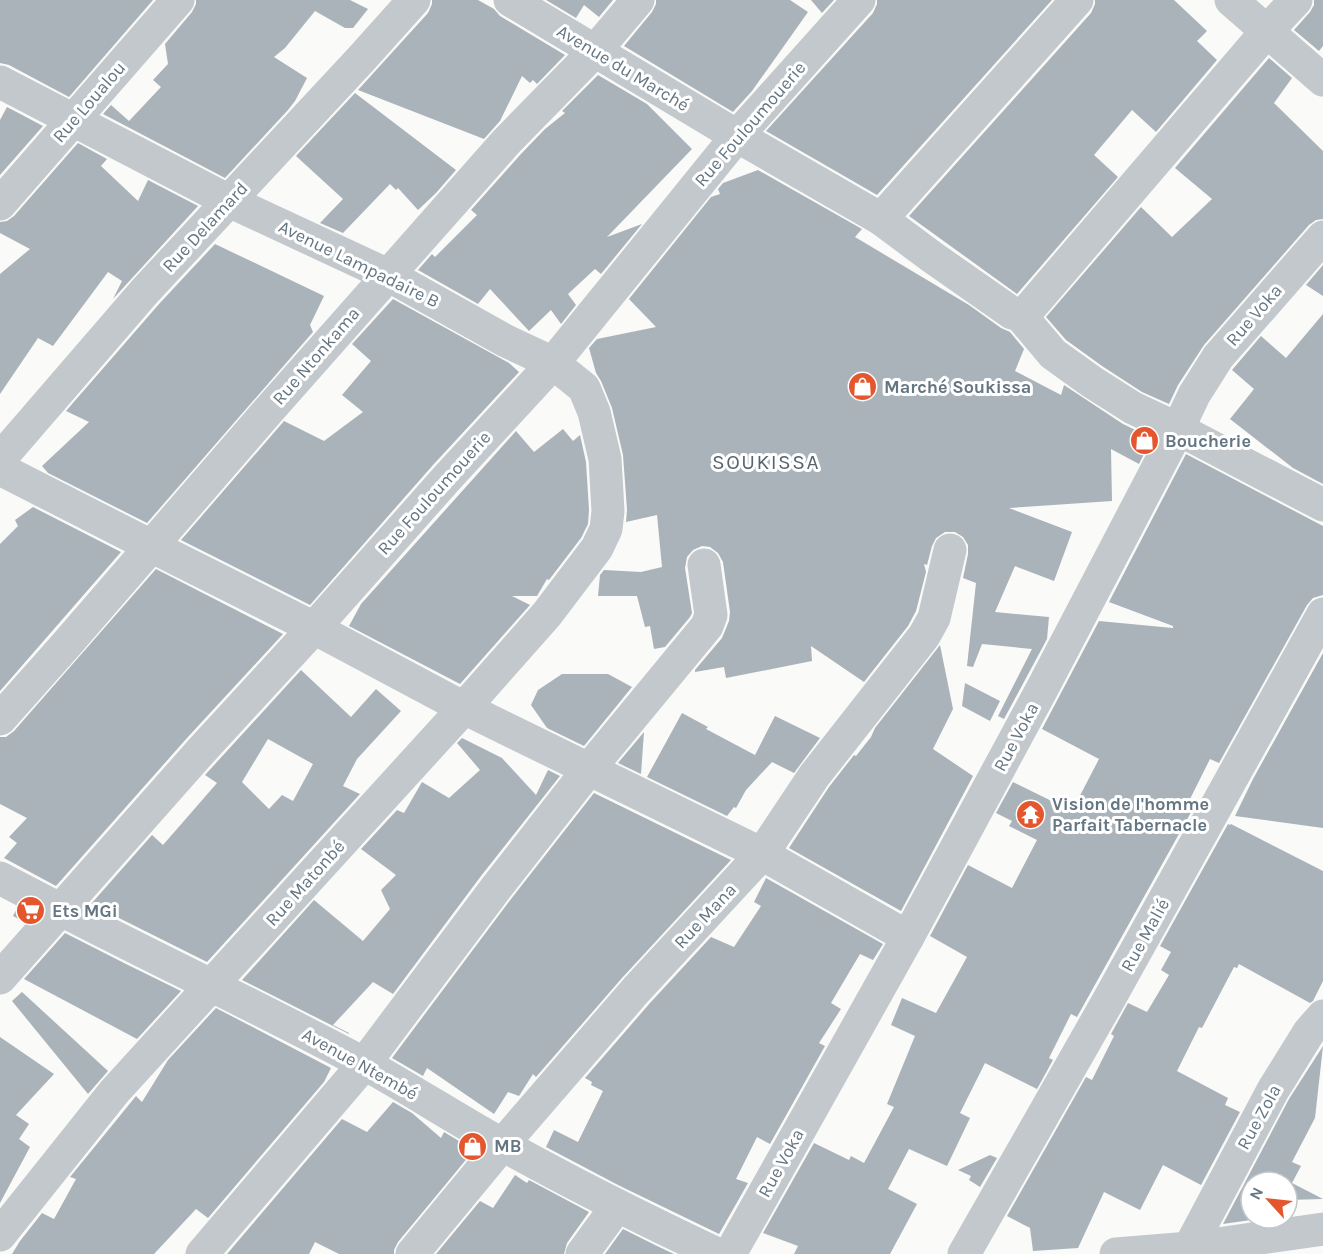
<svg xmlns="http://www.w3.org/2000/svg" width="1323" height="1254" font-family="Karla,sans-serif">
<rect width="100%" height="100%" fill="#fafaf8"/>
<g fill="#aab3b9" fill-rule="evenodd">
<polygon points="0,0 153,0 69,97 9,65 0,63"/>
<polygon points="196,0 350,0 368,9 353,28 345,28 315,11 285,48 274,57 307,78 295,101 288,110 225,178 103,114 111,105 129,121 161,87 153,80 168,64 165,44 192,12 196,4"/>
<polygon points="432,0 478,0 494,9 500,16 565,55 537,84 533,80 530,83 522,76 500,121 484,139 358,90 428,13 432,4"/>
<polygon points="546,0 613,0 599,17 584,5 576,18"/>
<polygon points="656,0 790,0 808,12 752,91 733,112 624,46 652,12 656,4"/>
<polygon points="811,0 834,0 822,13"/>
<polygon points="877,0 1052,0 877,195 766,131 873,13 877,4"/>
<polygon points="1095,0 1174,0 1207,31 1197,41 1217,60 1156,132 1132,110 1094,155 1118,177 1017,294 909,216 1091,13 1095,4"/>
<polygon points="1314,0 1323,0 1323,46 1319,51 1294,30 1310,12 1314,5"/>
<polygon points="1269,58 1292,78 1274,103 1323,151 1323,219 1316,220 1309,225 1204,345 1178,385 1169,404 1142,392 1102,366 1066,340 1046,317 1141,207 1172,237 1212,199 1175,168"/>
<polygon points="598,75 647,104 692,149 607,237 642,224 601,274 595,269 568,294 576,305 561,324 551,310 529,331 490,289 478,304 418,270 432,254 435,257 477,215 471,210 520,155 545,129 565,113 562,111"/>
<polygon points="355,93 456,170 436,193 418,210 398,188 396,190 390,184 343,233 320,223 343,199 296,156"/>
<polygon points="7,107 43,126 0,175 0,120"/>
<polygon points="78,143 107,159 101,166 138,201 148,180 198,206 113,299 122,281 108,272 53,346 38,338 0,394 0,274 30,249 0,233 0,222 7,221 14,216"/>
<polygon points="758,170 862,229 855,237 969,305 1001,328 1010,332 1024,349 1015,371 1061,395 1064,385 1123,424 1152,438 1139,464 1111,449 1112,501 1009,508 1072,532 1054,581 1015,566 995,612 1049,617 1047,639 1004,719 998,716 1032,649 982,644 973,667 967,666 976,583 963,578 968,554 968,545 963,537 955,532 945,532 936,538 932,546 927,565 924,564 926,572 916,611 908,626 864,682 811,646 812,661 726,678 724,667 695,672 695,670 722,638 729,621 730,612 723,562 718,553 710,547 702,546 693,550 687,557 685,568 692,613 690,617 665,647 654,649 650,626 645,627 637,596 598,596 600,575 604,570 641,572 662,567 657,515 626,522 627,510 623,455 612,408 601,381 596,373 589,348 597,339 656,327 629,299 711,197 720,194 718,189 723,183"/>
<polygon points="215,244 324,296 310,325 313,332 147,523 48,473 42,466 89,422 66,411 159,304"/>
<polygon points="1323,265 1323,296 1306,285"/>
<polygon points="393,299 509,363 519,372 433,465 310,605 181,540 284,421 324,441 363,412 342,395 371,361 352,344"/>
<polygon points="1323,314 1323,484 1293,468 1230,419 1254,389 1232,370 1261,336 1286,358"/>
<polygon points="563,429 573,441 580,435 586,462 589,510 588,524 581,538 549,580 547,579 537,596 512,596 530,605 460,684 349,626 361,604 516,431 534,452"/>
<polygon points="1186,454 1323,526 1323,595 1313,598 1307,605 1219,763 1210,759 1188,803 1194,807 1077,1017 1071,1014 1049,1058 1053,1060 1037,1089 985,1063 960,1113 970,1118 947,1166 909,1149 888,1189 917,1204 890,1254 794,1254 798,1246 763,1233 814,1143 849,1160 851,1156 864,1163 894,1107 887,1104 915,1036 891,1025 902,998 936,1013 967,957 930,936 968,865 1012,888 1037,840 1009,826 1012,821 996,813 1013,782 1072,811 1099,759 1042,729 1099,621 1173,628 1173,626 1109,602"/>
<polygon points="33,507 121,552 0,691 0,544 18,526 15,520"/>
<polygon points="156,569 283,634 187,738 56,886 4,858 17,843 9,837 27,818 0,804 0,737 6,737 14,731"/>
<polygon points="940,645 953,709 933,749 973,776 901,911 789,848 829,787 854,755 856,756 871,737 875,728"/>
<polygon points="1323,653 1323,828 1235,816 1253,779"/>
<path d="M 301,670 L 351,717 L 376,689 L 401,711 L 357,759 L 343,786 L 360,794 L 207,962 L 91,904 L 152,835 L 163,845 L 217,783 L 205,775 ZM 268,739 L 313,764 L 293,801 L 282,795 L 269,809 L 242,782 Z"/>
<polygon points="562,674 608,674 632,687 584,746 547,728 531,705 538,690"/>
<polygon points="965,683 1000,701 990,721 962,706"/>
<polygon points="682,713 708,727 706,729 755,755 775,716 820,738 794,773 772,762 746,790 736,808 734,807 727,816 647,777"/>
<polygon points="644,732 641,774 618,763"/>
<polygon points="462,738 502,758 536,795 548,770 560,776 481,876 393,994 373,982 333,1025 349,1033 349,1034 242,980 314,900 363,941 390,909 381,890 396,875 361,849 397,810 404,813 422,782 449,798 480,770 457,743"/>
<polygon points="594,793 731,860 622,978 536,1077 533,1074 519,1096 508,1092 494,1114 427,1068 423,1076 392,1058 511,899"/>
<polygon points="1228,824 1230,825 1231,824 1323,871 1323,981 1313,1001 1310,1003 1239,964 1237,968 1234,967 1202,1028 1199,1027 1177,1071 1228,1098 1225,1105 1240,1112 1201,1185 1163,1165 1140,1210 1104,1192 1078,1248 1033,1251 1030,1228 1007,1216 1086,1077 1092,1080 1114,1036 1111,1034 1128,1003 1147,1012 1169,975 1161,970 1171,952 1160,946"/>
<polygon points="766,878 883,944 873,960 860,954 831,1003 841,1009 819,1043 825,1046 770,1144 757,1137 736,1179 748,1183 719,1234 618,1185 546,1147 554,1130 578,1142 603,1091 591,1085 592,1082 585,1078 650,1003 711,937 734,947 761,906 754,902"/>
<polygon points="17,908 31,915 24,922 13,916"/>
<polygon points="65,933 128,965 181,991 137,1039 24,979"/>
<polygon points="22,992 108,1071 88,1094 12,1001"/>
<polygon points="216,1008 331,1068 324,1082 208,1218 196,1209 154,1254 12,1254 20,1241 42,1213 54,1219 76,1179 70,1177 136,1096 142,1102 168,1060"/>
<polygon points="0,1037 54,1074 16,1115 29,1124 19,1139 30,1147 0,1203"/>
<polygon points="1323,1046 1315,1118 1292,1162 1301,1166 1292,1183 1323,1199 1287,1200 1287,1182 1251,1182 1251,1220 1223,1224 1289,1099"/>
<polygon points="393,1102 412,1113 441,1138 444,1132 474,1150 398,1242 394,1250 394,1254 339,1254 315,1242 309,1254 227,1254 342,1119 367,1132"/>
<polygon points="990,1155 997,1158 980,1187 969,1180 971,1176 958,1170"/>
<polygon points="515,1175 527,1183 529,1180 589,1212 567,1243 564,1254 436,1254 480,1201 493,1208"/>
<polygon points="623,1229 655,1245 674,1254 605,1254"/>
</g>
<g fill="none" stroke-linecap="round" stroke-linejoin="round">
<g stroke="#c3c8cc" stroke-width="33">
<polyline points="510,0 737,136 881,219 932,257 1012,313 1020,315 1053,354 1092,382 1133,408 1178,429 1323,505"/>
<polyline points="1231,0 1323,80"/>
<polyline points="0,82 229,201 388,275 506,341 553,363 584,388 594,412 605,459 608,511 606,529 597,548 547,614 464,708 114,1092 0,1235"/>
<polyline points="0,204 178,0"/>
<polyline points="881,219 1077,0"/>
<polyline points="1020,315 1028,310 1267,31 1296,0"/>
<polyline points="0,459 145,291 362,58 414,0"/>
<polyline points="0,469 151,546 314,628 464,708 762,854 908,937"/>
<polyline points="0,719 65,646 269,410 506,142 595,51 638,0"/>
<path d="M 0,878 C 120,942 243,999 363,1063 C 410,1089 456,1119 503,1145 C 573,1184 645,1220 717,1254"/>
<polyline points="0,978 201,751 314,628 447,478 553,363 737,136 859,0"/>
<polyline points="202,1254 364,1064 496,888 589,769 707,626 711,615 704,565"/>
<polyline points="412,1254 502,1145 636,990 762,854 814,776 924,636 934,618 950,550"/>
<polyline points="582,1254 617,1206"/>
<polyline points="730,1254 908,937 1042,689 1178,429 1194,395 1218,357 1323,237"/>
<polyline points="964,1254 1107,1003 1323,614"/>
<polyline points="1116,1254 1190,1248 1323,1229"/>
<polyline points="1186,1254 1273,1090 1309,1032 1323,1016"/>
</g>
</g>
<defs>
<symbol id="shop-disc" viewBox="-11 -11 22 22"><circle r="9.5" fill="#e4572e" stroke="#fff"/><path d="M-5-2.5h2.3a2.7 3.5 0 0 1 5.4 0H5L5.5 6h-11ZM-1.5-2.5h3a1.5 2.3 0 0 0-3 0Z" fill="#fff"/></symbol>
<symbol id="temple-disc" viewBox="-11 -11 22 22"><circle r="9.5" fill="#e4572e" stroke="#fff"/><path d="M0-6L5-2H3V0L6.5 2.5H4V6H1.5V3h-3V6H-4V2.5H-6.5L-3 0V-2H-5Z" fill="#fff"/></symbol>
<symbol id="supermarket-disc" viewBox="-11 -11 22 22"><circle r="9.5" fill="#e4572e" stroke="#fff"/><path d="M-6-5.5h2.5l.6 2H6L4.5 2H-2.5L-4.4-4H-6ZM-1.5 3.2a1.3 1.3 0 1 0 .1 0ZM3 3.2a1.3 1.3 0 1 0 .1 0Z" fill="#fff"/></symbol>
</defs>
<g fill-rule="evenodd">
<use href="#shop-disc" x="846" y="370" width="33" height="33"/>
<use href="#shop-disc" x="1128" y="424" width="33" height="33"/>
<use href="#temple-disc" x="1014" y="798" width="33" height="33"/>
<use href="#supermarket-disc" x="14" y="894" width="33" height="33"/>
<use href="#shop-disc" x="456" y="1130" width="33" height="33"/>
</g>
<g text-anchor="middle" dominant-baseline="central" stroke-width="6" stroke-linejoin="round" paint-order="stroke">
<g font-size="18" fill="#657683" stroke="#fff">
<text transform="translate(623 68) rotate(31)">Avenue du Marché</text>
<text transform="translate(89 102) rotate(-49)">Rue Loualou</text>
<text transform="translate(750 124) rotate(-49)">Rue Fouloumouerie</text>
<text transform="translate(205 227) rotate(-47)">Rue Delamard</text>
<text transform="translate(359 264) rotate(26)">Avenue Lampadaire B</text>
<text transform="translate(1254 315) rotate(-49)">Rue Voka</text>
<text transform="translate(316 356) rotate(-49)">Rue Ntonkama</text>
<text transform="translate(434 493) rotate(-48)">Rue Fouloumouerie</text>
<text transform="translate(1016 737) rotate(-62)">Rue Voka</text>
<text transform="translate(305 883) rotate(-48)">Rue Matonbé</text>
<text transform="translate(705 916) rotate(-47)">Rue Mana</text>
<text transform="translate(1145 935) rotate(-61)">Rue Malié</text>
<text transform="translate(360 1064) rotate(29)">Avenue Ntembé</text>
<text transform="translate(1259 1117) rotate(-61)">Rue Zola</text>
<text transform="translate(781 1163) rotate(-61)">Rue Voka</text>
</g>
<g font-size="18" font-weight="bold" fill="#657683" stroke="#fff" text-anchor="start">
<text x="884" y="387">Marché Soukissa</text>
<text x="1165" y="441">Boucherie</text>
<text x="1052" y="804">Vision de l'homme<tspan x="1052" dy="21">Parfait Tabernacle</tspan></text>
<text x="52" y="911">Ets MGi</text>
<text x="494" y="1146">MB</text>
</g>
<g font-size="21" letter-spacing="1.5" fill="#57646e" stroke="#fff">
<text x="766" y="462">SOUKISSA</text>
</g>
</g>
<g transform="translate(1269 1200) rotate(297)"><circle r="28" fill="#ffffff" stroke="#c1c8cd" stroke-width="1.5"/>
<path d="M0-4.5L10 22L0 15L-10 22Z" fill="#e4572e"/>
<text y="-9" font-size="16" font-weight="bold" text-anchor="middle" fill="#657683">N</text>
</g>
</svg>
